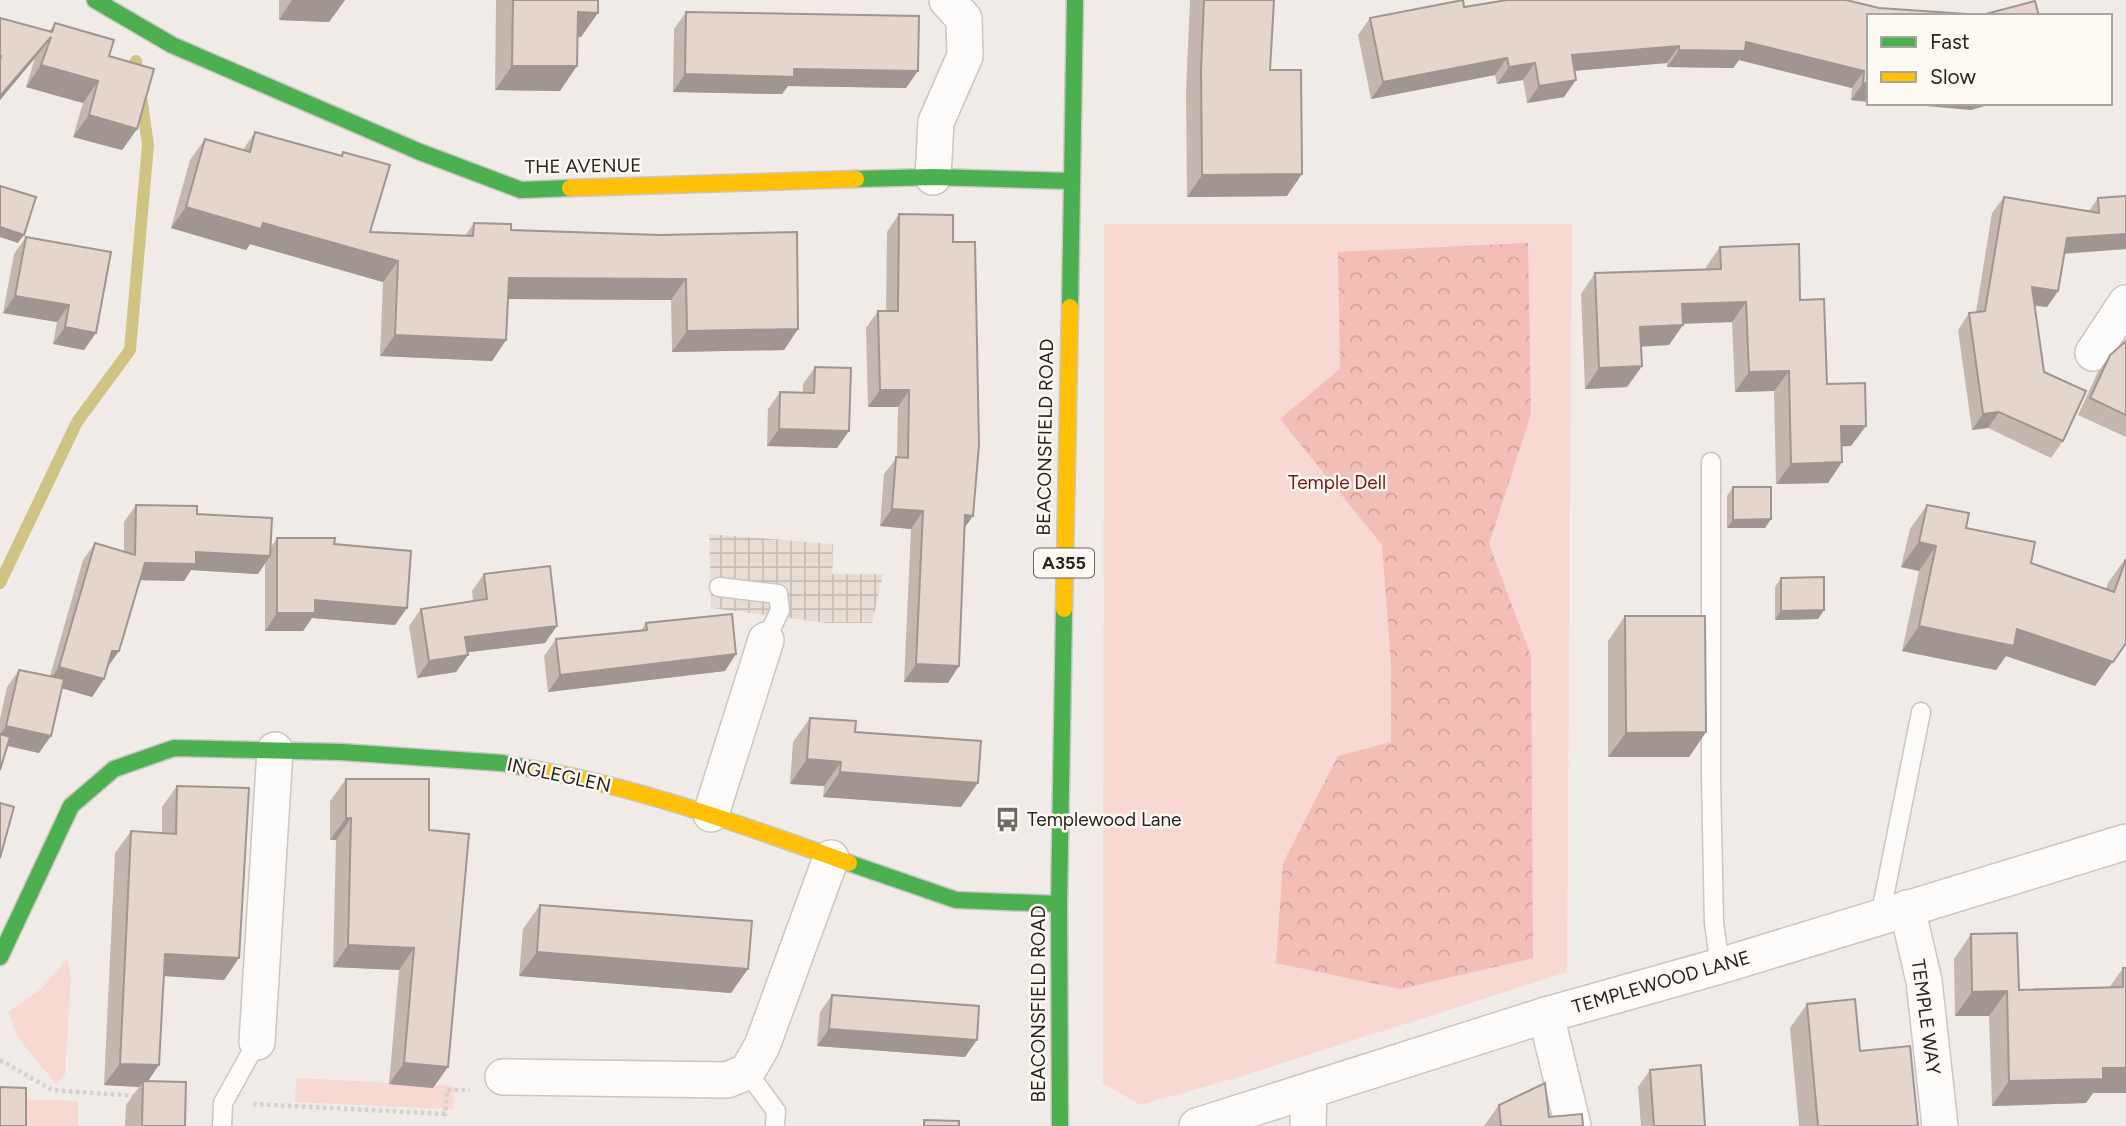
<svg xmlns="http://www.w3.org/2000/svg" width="2126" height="1126" font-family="Figtree,sans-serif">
<defs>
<pattern id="industrial-grid" width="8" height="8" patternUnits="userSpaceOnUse" patternTransform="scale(1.75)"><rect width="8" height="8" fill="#e8ddd5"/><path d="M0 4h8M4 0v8" fill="none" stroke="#c7beb7"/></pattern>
<pattern id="forest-crowns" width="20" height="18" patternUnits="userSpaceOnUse" patternTransform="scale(1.75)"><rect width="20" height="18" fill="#f3beb6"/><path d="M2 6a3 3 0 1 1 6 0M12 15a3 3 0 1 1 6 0" fill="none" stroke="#d0a39c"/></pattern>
</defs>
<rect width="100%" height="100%" fill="#f0ebe6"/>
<polygon fill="url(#industrial-grid)" points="709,534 833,544 832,574 883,574 872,623 827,623 711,608"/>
<g fill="#f7d8d3">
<polygon points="1104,224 1572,224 1567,972 1239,1077 1140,1105 1103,1083"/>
<polygon points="67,959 71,976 65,1075 56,1084 19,1039 8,1012 41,989"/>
<polygon points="296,1078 454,1086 453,1109 295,1102"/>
<polygon points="16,1099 78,1101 78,1126 16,1126"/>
</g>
<polygon fill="url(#forest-crowns)" points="1528,243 1531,414 1489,544 1531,656 1533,958 1400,989 1276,963 1283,863 1338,756 1391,742 1391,664 1382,545 1280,419 1340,369 1338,252"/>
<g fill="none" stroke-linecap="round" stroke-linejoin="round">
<polyline stroke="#d0c485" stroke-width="12" points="0,583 77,422 130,350 148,145 136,61"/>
<defs>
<g id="lane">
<polyline points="1711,462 1711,777 1714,923 1720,966"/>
<polyline points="719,587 778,594 780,610 766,640"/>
<polyline points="1880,917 1921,712"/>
<polyline points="747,1072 776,1111 775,1126"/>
<polyline points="222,1126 223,1103 257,1042"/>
</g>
<g id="street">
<polyline points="933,177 936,122 965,56 964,19 947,0"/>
<polyline points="2093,353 2126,303"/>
<polyline points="711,814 766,640"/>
<polyline points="1907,908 1924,981 1940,1126"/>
<polyline points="1546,1015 1573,1126"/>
<polyline points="257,1042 275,750"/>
<polyline points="503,1077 727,1080 747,1072 762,1046 831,858"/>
<polyline points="1197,1126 1546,1015 1720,966 2126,842"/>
<polyline points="1308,1126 1309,1091"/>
</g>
<g id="fast">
<polyline points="95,0 172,45 420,152 521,190 570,188"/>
<polyline points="856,179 933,177 1070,181"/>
<polyline points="1070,307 1075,0"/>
<polyline points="849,863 956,900 1059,904"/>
<polyline points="0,957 71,806 114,769 174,748 341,752 502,763 533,769"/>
<polyline points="1060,1126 1059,904 1064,609"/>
</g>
<g id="slow">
<polyline points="570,188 856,179"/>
<polyline points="1064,609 1070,307"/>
<path d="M 533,769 C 642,788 745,826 849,863"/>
</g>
</defs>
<use href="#lane" stroke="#cac6c3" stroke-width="21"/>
<use href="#street" stroke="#cac6c3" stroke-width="38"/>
<use href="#fast" stroke="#cac6c3" stroke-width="19"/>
<use href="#slow" stroke="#cac6c3" stroke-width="19"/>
<g stroke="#d3d2d0" stroke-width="4.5" stroke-dasharray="3.5 3.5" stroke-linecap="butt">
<polyline points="0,1060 52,1090 136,1096"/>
<polyline points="253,1104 445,1114 447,1090 470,1090"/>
</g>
<use href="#lane" stroke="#fdfcfb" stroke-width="18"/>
<use href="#street" stroke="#fdfcfb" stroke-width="35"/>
<use href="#fast" stroke="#4caf50" stroke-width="16"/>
<use href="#slow" stroke="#ffc107" stroke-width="16"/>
</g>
<g fill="#c4b7b0">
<polygon points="279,0 345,0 329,22 279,20"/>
<polygon points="496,0 598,0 581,37 578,37 560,91 495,90"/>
<polygon points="1190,0 1274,0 1270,70 1287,196 1187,197 1186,92"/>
<polygon points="1464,7 1879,8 1982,15 2039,16 1869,16 1869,102 1851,100 1852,88 1739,60 1733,68 1667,67 1667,63 1574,71 1564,97 1527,103 1523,80 1497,84 1495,75 1371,99 1358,35 1370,18"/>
<polygon points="686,12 906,88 788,86 782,94 673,92 674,29"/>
<polygon points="0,18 49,32 55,23 109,56 137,129 122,150 73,137 83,103 26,87 35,58 0,100"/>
<polygon points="255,132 340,156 343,152 370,232 465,236 474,223 511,230 660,235 798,329 784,350 672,352 671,300 508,299 506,340 492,361 380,356 383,282 250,244 246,250 171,228 190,160 205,139 243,150"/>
<polygon points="2126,196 2126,249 2064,254 2058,291 2047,307 2034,306 2044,372 2063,441 2051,458 1988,428 1972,430 1958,330 1969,313 1976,312 1992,213 2004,197 2089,211 2098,198"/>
<polygon points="899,214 953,242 965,528 948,683 904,682 911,529 880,526 884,474 897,457 898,407 868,407 866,328 878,311 886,311 887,232"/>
<polygon points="26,237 111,252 84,350 53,344 57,322 3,313 14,254"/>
<polygon points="1720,247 1800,300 1827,384 1851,446 1842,446 1842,462 1828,483 1776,484 1774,391 1735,392 1732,322 1683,324 1669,345 1641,347 1642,366 1627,387 1585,389 1581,294 1595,273 1706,269 1706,267"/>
<polygon points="2126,341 2126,437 2078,415 2098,372 2110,355"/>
<polygon points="815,367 837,448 767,446 768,409 780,392 803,393 803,384"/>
<polygon points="1733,487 1771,519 1765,528 1727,528 1727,496"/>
<polygon points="136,505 197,514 271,547 277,538 334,544 395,625 312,618 303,631 265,631 265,563 258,574 191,570 184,581 140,580 119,651 108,666 104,679 92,697 62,688 39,753 7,746 0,770 0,719 7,687 19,670 50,676 83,560 95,543 124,551 124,522"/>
<polygon points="1927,505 1966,528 2031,563 2106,589 2108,583 2125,559 2126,643 2095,686 2006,656 1996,670 1902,651 1919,571 1901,567 1910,529"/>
<polygon points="484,574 545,643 467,652 468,655 456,672 417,678 409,626 421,609 473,601 472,591"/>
<polygon points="1781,578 1824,610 1818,619 1775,620 1775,587"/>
<polygon points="1625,616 1706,732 1689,757 1608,757 1608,641"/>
<polygon points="646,623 725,671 548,692 544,656 556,639 641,631"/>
<polygon points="810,718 855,732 961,807 823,797 824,786 790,784 793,742"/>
<polygon points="346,779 429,830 433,1088 389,1084 399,970 333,967 336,840 330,840 330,801"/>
<polygon points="177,786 239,958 224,980 164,976 149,1081 185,1126 125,1126 126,1105 139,1087 104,1085 115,853 131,831 162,833 162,807"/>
<polygon points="540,905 731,993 519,976 523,929"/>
<polygon points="1971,934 2019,990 2109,988 2123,968 2126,968 2126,1093 2093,1093 2086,1103 1992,1106 1989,1016 1955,1016 1954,959"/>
<polygon points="832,995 965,1057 817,1046 820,1012"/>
<polygon points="1807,1004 1860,1051 1918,1126 1799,1126 1790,1028"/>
<polygon points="1650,1070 1705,1126 1641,1126 1638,1087"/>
<polygon points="1499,1105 1549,1117 1583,1126 1484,1126"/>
</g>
<g fill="#a09590">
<polygon points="292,0 345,0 329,22 279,20"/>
<polygon points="578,12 598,13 581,37 561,37"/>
<polygon points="51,37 35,58 0,100 0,96"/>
<polygon points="1746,42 1864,71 1852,88 1739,60 1733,68 1667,67 1679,50"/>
<polygon points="1679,46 1667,63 1560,72 1572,55"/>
<polygon points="1507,58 1495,75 1371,99 1383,82"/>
<polygon points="1535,63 1523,80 1497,84 1509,67"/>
<polygon points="41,65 98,81 83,103 26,87"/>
<polygon points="512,66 577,66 560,91 495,90"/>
<polygon points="794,69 918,71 906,88 788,86 782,94 673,92 685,74"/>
<polygon points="1576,80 1564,97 1527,103 1539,86"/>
<polygon points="1863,83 1869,83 1869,102 1851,100"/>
<polygon points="1891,103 1995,103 1971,110"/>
<polygon points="89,115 137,129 122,150 73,137"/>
<polygon points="1302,174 1287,196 1187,197 1202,175"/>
<polygon points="186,207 263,223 398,261 383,282 250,244 246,250 171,228"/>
<polygon points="0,227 24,235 18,243 0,237"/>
<polygon points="2126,234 2126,249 2055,254 2067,238"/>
<polygon points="509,278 686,279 671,300 494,299"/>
<polygon points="2032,287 2058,291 2047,307 2020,303"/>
<polygon points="15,296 69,305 57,322 3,313"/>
<polygon points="1746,302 1732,322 1668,324 1682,304"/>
<polygon points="1683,325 1669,345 1626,347 1640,327"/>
<polygon points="65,327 96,333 84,350 53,344"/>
<polygon points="798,329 784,350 672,352 687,331"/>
<polygon points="395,335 506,340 492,361 380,356"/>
<polygon points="1642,366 1627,387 1585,389 1599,368"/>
<polygon points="1789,371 1774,391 1735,392 1749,372"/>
<polygon points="880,390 909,390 898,407 868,407"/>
<polygon points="1999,412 1988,428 1972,430 1983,414"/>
<polygon points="1841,426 1866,426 1851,446 1827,447"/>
<polygon points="779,429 849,431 837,448 767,446"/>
<polygon points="1842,462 1828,483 1776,484 1791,464"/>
<polygon points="892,509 923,511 911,529 880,526"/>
<polygon points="965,515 973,516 961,533"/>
<polygon points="1771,519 1765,528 1727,528 1733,520"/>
<polygon points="1919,542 1936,546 1919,571 1901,567"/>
<polygon points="196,552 270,556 258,574 191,570 184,581 133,580 145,563"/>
<polygon points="315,600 407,608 395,625 312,618 303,631 265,631 277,613"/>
<polygon points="1824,610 1818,619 1775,620 1781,611"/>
<polygon points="557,626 545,643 453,654 465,637"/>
<polygon points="1919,626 2017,629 2126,643 2095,686 2006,656 1996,670 1902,651"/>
<polygon points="112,651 119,651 107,668"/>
<polygon points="736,654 725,671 548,692 560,675"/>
<polygon points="468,655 456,672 417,678 429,661"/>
<polygon points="916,664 959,666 948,683 904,682"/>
<polygon points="59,667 104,679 92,697 47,684"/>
<polygon points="6,726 51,736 39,753 0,744 0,735"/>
<polygon points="1706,732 1689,757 1608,757 1626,733"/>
<polygon points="807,759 841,762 824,786 790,784"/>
<polygon points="840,772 978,783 961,807 823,797"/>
<polygon points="346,818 351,818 336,840 330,840"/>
<polygon points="348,945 414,948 399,970 333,967"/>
<polygon points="537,952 748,969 731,993 519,976"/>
<polygon points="165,954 239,958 224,980 150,975"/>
<polygon points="2007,991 1989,1016 1955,1016 1972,992"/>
<polygon points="829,1029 977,1040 965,1057 817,1046"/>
<polygon points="404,1063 448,1067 433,1088 389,1084"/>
<polygon points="120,1064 159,1065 144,1087 143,1081 139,1087 104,1085"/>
<polygon points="2103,1068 2126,1068 2126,1093 2093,1093 2086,1103 1992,1106 2009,1081"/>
</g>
<g fill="#e4d5cd" stroke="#a09590" stroke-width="2">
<polygon points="513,0 598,0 598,13 578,12 577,66 512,66"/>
<polygon points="1204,0 1274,0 1270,70 1301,70 1302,174 1202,175 1201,70"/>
<polygon points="1463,0 1464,7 1507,0 1846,0 1879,8 1982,15 2035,1 2039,16 1869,16 1869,83 1863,83 1864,71 1746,42 1745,51 1679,50 1679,46 1572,55 1576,80 1539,86 1535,63 1509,67 1507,58 1383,82 1370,18"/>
<polygon points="686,12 919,16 918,71 794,69 794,77 685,74"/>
<polygon points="0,18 52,32 55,23 114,40 109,56 154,69 137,129 89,115 98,81 41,65 51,37 0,96 0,61 1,56 0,56"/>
<polygon points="255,132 342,156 343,152 390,165 370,232 473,236 474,223 511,224 511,230 660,235 797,232 798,329 687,331 686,279 509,278 506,340 395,335 398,261 263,223 261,229 186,207 205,139 250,152"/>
<polygon points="0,186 36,197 24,235 0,227"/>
<polygon points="2126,196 2126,234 2067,238 2058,291 2032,287 2044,372 2086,391 2063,441 1999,412 1983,414 1969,313 1985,311 2004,197 2099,213 2098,198"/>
<polygon points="899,214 953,215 953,242 975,242 979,445 973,516 965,515 959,666 916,664 923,511 892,509 896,457 908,458 909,390 880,390 878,311 898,311"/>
<polygon points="26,237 111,252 96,333 65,327 69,305 15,296"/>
<polygon points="1799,244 1800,300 1824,299 1827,384 1865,383 1866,426 1841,426 1842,462 1791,464 1789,371 1749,372 1746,302 1682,304 1683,325 1640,327 1642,366 1599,368 1595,273 1721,269 1720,247"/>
<polygon points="2126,341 2126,415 2090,398 2110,355"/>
<polygon points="815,367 851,368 849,431 779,429 780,392 814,393"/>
<polygon points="1733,487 1771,487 1771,519 1733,520"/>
<polygon points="136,505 197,506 197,514 272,518 270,556 196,552 196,564 145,563 119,651 112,651 104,679 59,667 95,543 135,555"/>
<polygon points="1927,505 1969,513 1966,528 2035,542 2031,563 2114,592 2126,559 2126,643 2113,662 2017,629 2014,646 1919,626 1936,546 1919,542"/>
<polygon points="277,538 335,538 334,544 411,551 407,608 315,600 315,613 277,613"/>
<polygon points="550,566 557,626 465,637 468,655 429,661 421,609 487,599 484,574"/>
<polygon points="1824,577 1824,610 1781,611 1781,578"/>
<polygon points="732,614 736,654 560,675 556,639 647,630 646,623"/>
<polygon points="1625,616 1705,616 1706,732 1626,733"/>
<polygon points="19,670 64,679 51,736 6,726"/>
<polygon points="810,718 856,721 855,732 981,741 978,783 840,772 841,762 807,759"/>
<polygon points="0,734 10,737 0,770"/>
<polygon points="346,779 429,779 429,830 469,834 448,1067 404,1063 414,948 348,945 351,818 346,818"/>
<polygon points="177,786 249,788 239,958 165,954 159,1065 120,1064 131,831 176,834"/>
<polygon points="0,803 14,807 0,858"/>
<polygon points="540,905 752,921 748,969 537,952"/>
<polygon points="2017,933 2019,990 2123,987 2123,968 2126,968 2126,1068 2103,1068 2103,1079 2009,1081 2007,991 1972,992 1971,934"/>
<polygon points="832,995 979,1006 977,1040 829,1029"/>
<polygon points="1855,999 1860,1051 1910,1046 1918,1126 1818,1126 1807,1004"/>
<polygon points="1701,1065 1705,1126 1654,1126 1650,1070"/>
<polygon points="143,1081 186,1082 185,1126 142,1126"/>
<polygon points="1545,1083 1549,1117 1582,1114 1583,1126 1501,1126 1499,1105"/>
<polygon points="0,1087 26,1088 26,1126 0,1126"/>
<polygon points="924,1120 959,1121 959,1126 924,1126"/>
</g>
<defs>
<symbol id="bus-bare" viewBox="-9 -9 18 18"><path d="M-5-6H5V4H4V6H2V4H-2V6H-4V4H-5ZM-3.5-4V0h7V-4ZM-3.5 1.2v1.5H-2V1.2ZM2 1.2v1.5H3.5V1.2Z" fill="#6d6a66" stroke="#fef9f3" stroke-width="2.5" paint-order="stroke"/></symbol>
</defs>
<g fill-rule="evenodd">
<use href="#bus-bare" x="990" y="802" width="35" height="35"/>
</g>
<g text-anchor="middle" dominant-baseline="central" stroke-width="5" stroke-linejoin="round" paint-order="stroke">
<rect fill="#fef9f3" stroke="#686460" stroke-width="2" x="1034" y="548.5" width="60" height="29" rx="5"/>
<g font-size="18" font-weight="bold" fill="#272421">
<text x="1064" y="563">A355</text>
</g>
<g font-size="19" fill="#272421" stroke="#fef9f3">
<text transform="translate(583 166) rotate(-1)">THE AVENUE</text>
<text transform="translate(1045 437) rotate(-89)">BEACONSFIELD ROAD</text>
<text transform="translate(559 775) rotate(12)">INGLEGLEN</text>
<text transform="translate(1661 982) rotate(-16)">TEMPLEWOOD LANE</text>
<text transform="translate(1038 1004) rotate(-90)">BEACONSFIELD ROAD</text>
<text transform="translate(1926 1017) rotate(82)">TEMPLE WAY</text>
</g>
<g font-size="19" fill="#7d1113" stroke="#fef9f3">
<text x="1337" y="482">Temple Dell</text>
</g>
<g font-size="19" fill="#272421" stroke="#fef9f3" text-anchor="start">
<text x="1027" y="819">Templewood Lane</text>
</g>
</g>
<rect x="1867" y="14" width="245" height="91" fill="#fef9f3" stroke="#a8a49f" stroke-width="2"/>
<rect x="1881" y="37" width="35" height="10" fill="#4caf50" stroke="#a8a49f" stroke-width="2"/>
<text x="1930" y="49" font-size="21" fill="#272421">Fast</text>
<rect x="1881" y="72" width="35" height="10" fill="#ffc107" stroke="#a8a49f" stroke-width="2"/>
<text x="1930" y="84" font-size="21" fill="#272421">Slow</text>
</svg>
